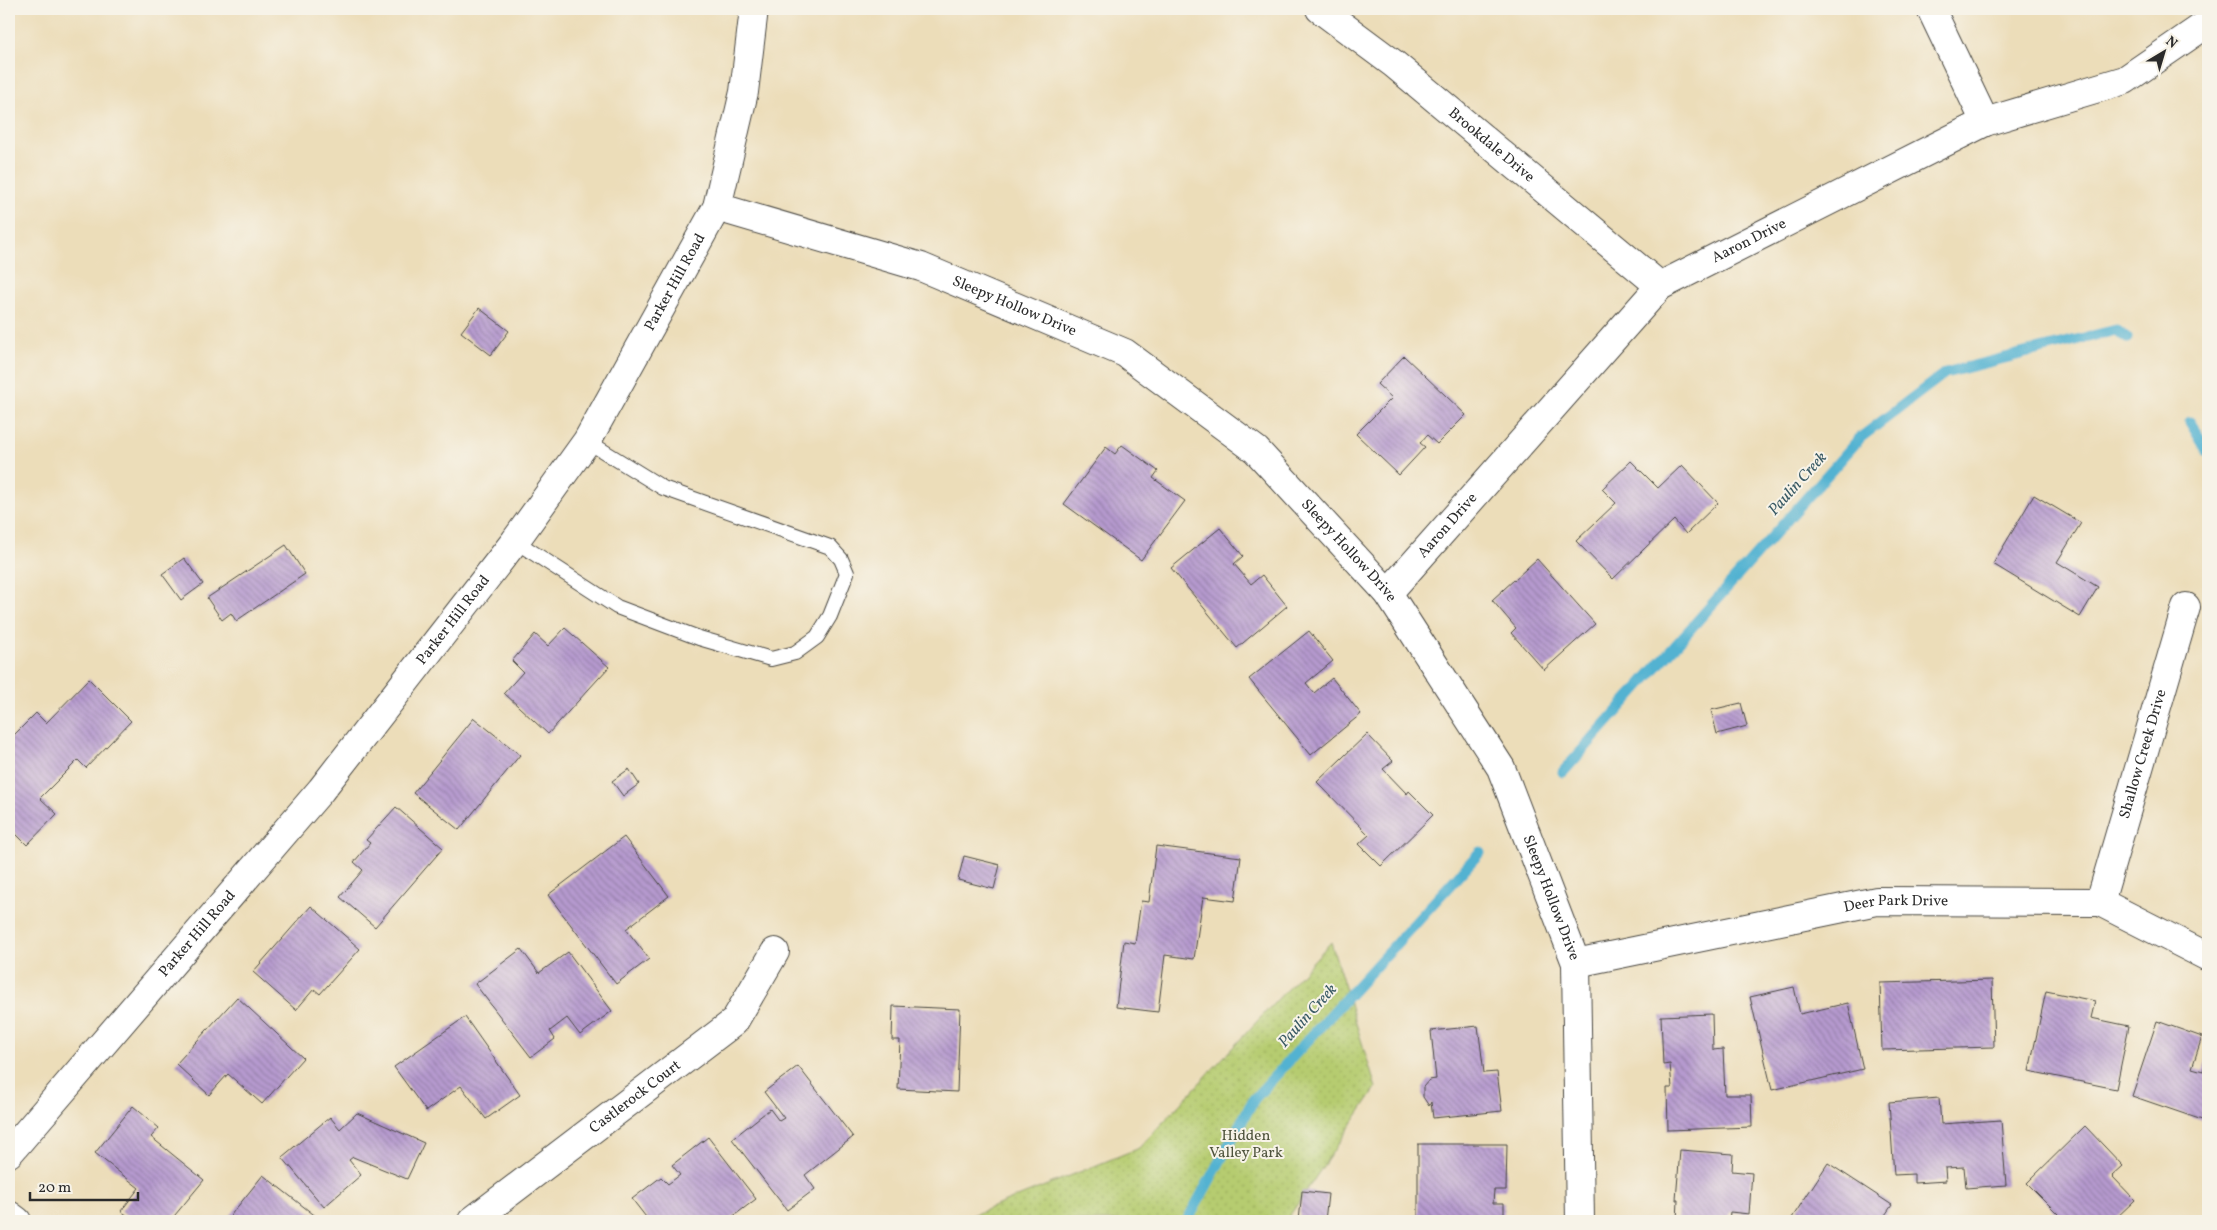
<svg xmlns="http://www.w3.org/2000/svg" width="2217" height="1230" font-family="Vollkorn,serif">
<defs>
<pattern id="park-dots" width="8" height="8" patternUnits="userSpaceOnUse" patternTransform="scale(1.25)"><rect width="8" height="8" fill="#b6cc70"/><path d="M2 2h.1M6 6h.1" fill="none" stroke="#9daf61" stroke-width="1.8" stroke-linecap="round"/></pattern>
<pattern id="building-back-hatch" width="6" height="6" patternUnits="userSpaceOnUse" patternTransform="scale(1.25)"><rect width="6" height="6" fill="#b69acf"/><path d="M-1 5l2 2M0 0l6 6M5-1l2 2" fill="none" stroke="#947ea8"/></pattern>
</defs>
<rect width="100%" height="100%" fill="#f7f3e8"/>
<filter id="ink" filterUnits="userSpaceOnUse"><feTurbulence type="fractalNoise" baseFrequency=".02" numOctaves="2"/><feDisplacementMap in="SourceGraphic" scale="10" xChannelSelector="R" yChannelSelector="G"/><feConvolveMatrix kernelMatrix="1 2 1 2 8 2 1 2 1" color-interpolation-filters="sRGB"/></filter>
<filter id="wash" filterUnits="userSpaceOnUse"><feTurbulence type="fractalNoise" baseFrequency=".0096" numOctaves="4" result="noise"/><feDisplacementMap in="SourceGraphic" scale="20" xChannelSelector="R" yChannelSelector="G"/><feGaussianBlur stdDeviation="1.12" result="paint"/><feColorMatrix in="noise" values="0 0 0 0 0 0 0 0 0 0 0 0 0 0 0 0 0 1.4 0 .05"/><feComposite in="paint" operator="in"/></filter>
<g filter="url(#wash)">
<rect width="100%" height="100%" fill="#ecddb9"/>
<polygon fill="url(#park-dots)" stroke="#707c4e" points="1331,942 1376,1088 1286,1221 958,1221 1139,1148"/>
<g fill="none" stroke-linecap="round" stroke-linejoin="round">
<g stroke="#52b2d1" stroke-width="11">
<polyline points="2190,422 2208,452"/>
<polyline points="1563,772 1860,438 1945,373 2116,330 2127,338"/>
<polyline points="1187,1221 1254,1099 1480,852"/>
</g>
</g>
<g id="blocks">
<g fill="url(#building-back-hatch)">
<polygon points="479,308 509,331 491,355 461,332"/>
<polygon points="1404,356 1466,415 1437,444 1427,435 1420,443 1425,447 1399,475 1356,434 1392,398 1377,384"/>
<polygon points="1122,445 1158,471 1153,478 1185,501 1141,560 1064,504 1106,447 1115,454"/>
<polygon points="1631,461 1658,488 1682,465 1718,503 1686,534 1674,520 1613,579 1576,541 1616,503 1602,489"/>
<polygon points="2034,495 2081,523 2057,562 2098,587 2080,617 1993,564"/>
<polygon points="1220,528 1243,556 1234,564 1251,584 1262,575 1287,606 1237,648 1171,568"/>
<polygon points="286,545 305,574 236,621 231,613 222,620 207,598"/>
<polygon points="184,558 203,584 181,600 162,574"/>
<polygon points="1537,559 1595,624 1544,670 1511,633 1516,628 1492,600"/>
<polygon points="565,628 609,667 548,734 504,693 523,672 512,661 535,634 548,646"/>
<polygon points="1309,631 1333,661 1306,683 1314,693 1332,678 1361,714 1311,755 1249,679"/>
<polygon points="89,679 131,721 86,768 78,760 40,798 57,814 27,845 9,827 9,740 36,713 46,723"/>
<polygon points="1741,703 1747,726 1717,734 1711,710"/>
<polygon points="474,718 520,755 459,830 413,793"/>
<polygon points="1367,734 1393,761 1383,769 1407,794 1409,791 1433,815 1381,866 1359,844 1369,835 1317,782"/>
<polygon points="629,769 639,784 623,796 612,781"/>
<polygon points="396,807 443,848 375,927 340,897 363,870 354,862 370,843 366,840"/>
<polygon points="624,837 669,896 626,929 649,959 616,984 548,895"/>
<polygon points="1156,846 1241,857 1235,901 1203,897 1194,959 1165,955 1158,1012 1116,1007 1124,941 1135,943 1141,901 1149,902"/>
<polygon points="964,856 1000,865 994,889 958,880"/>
<polygon points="311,906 360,949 320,994 314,989 296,1010 253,972"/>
<polygon points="521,949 539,973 568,952 612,1011 580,1035 567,1018 550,1031 555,1039 531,1057 475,984"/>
<polygon points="1992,980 1994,1047 1882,1050 1880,983"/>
<polygon points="1794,987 1800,1014 1848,1003 1863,1069 1772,1090 1750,997"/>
<polygon points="2046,991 2095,1001 2091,1018 2129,1026 2116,1089 2029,1071"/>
<polygon points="237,997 303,1058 262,1104 228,1074 209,1095 176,1064"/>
<polygon points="893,1006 960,1009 957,1092 898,1089 900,1040 892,1040"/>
<polygon points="1712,1014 1713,1050 1723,1049 1725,1095 1751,1095 1752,1127 1668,1130 1667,1088 1672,1088 1670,1064 1663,1065 1661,1016"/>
<polygon points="465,1017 520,1095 486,1119 461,1086 426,1111 394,1067"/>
<polygon points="2157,1021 2202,1037 2192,1068 2203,1071 2208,1056 2208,1122 2132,1096"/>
<polygon points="1478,1026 1484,1073 1497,1072 1502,1111 1433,1118 1431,1102 1429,1106 1423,1097 1423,1087 1429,1080 1436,1079 1431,1031"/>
<polygon points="798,1066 853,1137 805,1175 815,1189 787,1210 732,1139 770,1109 779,1121 784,1118 764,1092"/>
<polygon points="1939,1098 1941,1124 2001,1120 2006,1185 1966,1188 1964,1167 1945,1168 1946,1181 1914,1183 1914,1174 1894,1175 1889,1102"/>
<polygon points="133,1106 159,1128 151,1137 204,1180 170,1221 135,1221 121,1211 139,1188 95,1153"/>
<polygon points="357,1113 424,1143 407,1179 353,1157 349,1160 361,1175 324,1207 282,1157 330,1117 340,1129"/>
<polygon points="2085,1126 2123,1166 2112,1176 2135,1200 2113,1221 2050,1221 2058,1214 2027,1183"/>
<polygon points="708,1137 756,1199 727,1221 649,1221 632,1199 661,1177 668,1184 680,1175 672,1165"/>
<polygon points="1418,1144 1507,1144 1506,1190 1494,1190 1493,1203 1504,1203 1504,1221 1418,1221"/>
<polygon points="1680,1150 1733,1154 1732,1171 1752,1173 1749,1214 1730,1212 1729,1221 1677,1221 1678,1200 1676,1200"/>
<polygon points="1828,1163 1892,1205 1881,1221 1790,1221"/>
<polygon points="263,1175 322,1221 226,1221"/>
<polygon points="1302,1191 1328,1194 1325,1221 1299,1221"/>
</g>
</g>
</g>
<g filter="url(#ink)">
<use href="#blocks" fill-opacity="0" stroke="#484640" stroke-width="1"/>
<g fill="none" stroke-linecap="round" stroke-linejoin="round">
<defs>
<polyline id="lane" points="515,541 617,607 699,638 771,659 795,653 817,637 830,616 847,573 841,559 830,547 663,488 587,441"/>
<g id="street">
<path id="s1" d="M 1320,9 L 1394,64 L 1660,286"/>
<polyline points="1931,9 1985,122"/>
<path id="s2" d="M 717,207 L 921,267 L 1125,353 L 1256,450 L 1388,593 L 1501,768 L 1576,963 L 1580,1221"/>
<path id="s3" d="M 1388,593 L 1660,286 L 1985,122 L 2125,80 L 2208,23"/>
<path id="s4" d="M 2100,902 L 2186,607"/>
<path id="s5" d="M 1576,963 L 1877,901 L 2100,902 L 2208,957"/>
<polyline points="9,1215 17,1221"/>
<path id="s6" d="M 472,1221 L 734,1022 L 775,952"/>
</g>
<g id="secondary">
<path id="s7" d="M 9,1153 L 321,790 L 515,541 L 587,441 L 717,207 L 744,92 L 754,9"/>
</g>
</defs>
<use href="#lane" stroke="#484640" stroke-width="16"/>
<use href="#street" stroke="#484640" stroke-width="30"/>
<use href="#secondary" stroke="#484640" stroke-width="30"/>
<use href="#lane" stroke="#fff" stroke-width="14"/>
<use href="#street" stroke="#fff" stroke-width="28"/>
<use href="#secondary" stroke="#fff" stroke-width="28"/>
</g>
</g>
<g text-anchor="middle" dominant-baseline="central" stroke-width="4" stroke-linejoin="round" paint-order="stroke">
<g font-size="15" fill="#2b2b2b" stroke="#f7f3e8">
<text stroke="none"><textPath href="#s1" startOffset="219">Brookdale Drive</textPath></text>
<text stroke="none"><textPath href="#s3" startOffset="510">Aaron Drive</textPath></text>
<text stroke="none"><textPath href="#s7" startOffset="1099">Parker Hill Road</textPath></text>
<text stroke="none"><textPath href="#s2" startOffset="314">Sleepy Hollow Drive</textPath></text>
<text stroke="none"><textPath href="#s3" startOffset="90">Aaron Drive</textPath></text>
<text stroke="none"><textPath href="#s2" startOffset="734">Sleepy Hollow Drive</textPath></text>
<text stroke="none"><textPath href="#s7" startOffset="694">Parker Hill Road</textPath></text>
<text stroke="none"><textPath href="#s4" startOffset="154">Shallow Creek Drive</textPath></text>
<text stroke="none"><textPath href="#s2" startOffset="1139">Sleepy Hollow Drive</textPath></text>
<text stroke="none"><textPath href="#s5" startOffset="326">Deer Park Drive</textPath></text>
<text stroke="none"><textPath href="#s7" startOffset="289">Parker Hill Road</textPath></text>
<text stroke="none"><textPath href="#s6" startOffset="205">Castlerock Court</textPath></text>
</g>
<g font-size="15" fill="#4e533c" stroke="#f7f3e8">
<text x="1246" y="1136">Hidden<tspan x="1246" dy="17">Valley Park</tspan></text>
</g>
<g font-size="16" font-style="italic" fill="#395a65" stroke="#f7f3e8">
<text transform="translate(1798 484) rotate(-48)">Paulin Creek</text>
<text transform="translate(1308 1016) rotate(-48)">Paulin Creek</text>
</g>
</g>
<rect width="2217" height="1230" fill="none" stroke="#f7f3e8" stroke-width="30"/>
<g transform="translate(2164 52) rotate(38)" stroke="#f7f3e8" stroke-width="4" paint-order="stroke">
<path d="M0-4L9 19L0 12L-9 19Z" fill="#2b2b2b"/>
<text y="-8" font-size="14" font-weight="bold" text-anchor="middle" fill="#2b2b2b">N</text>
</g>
<path d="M30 1192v8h108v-8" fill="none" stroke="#2b2b2b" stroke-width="2.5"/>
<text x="38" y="1192" font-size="15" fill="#2b2b2b" stroke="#f7f3e8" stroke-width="4" paint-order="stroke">20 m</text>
</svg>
